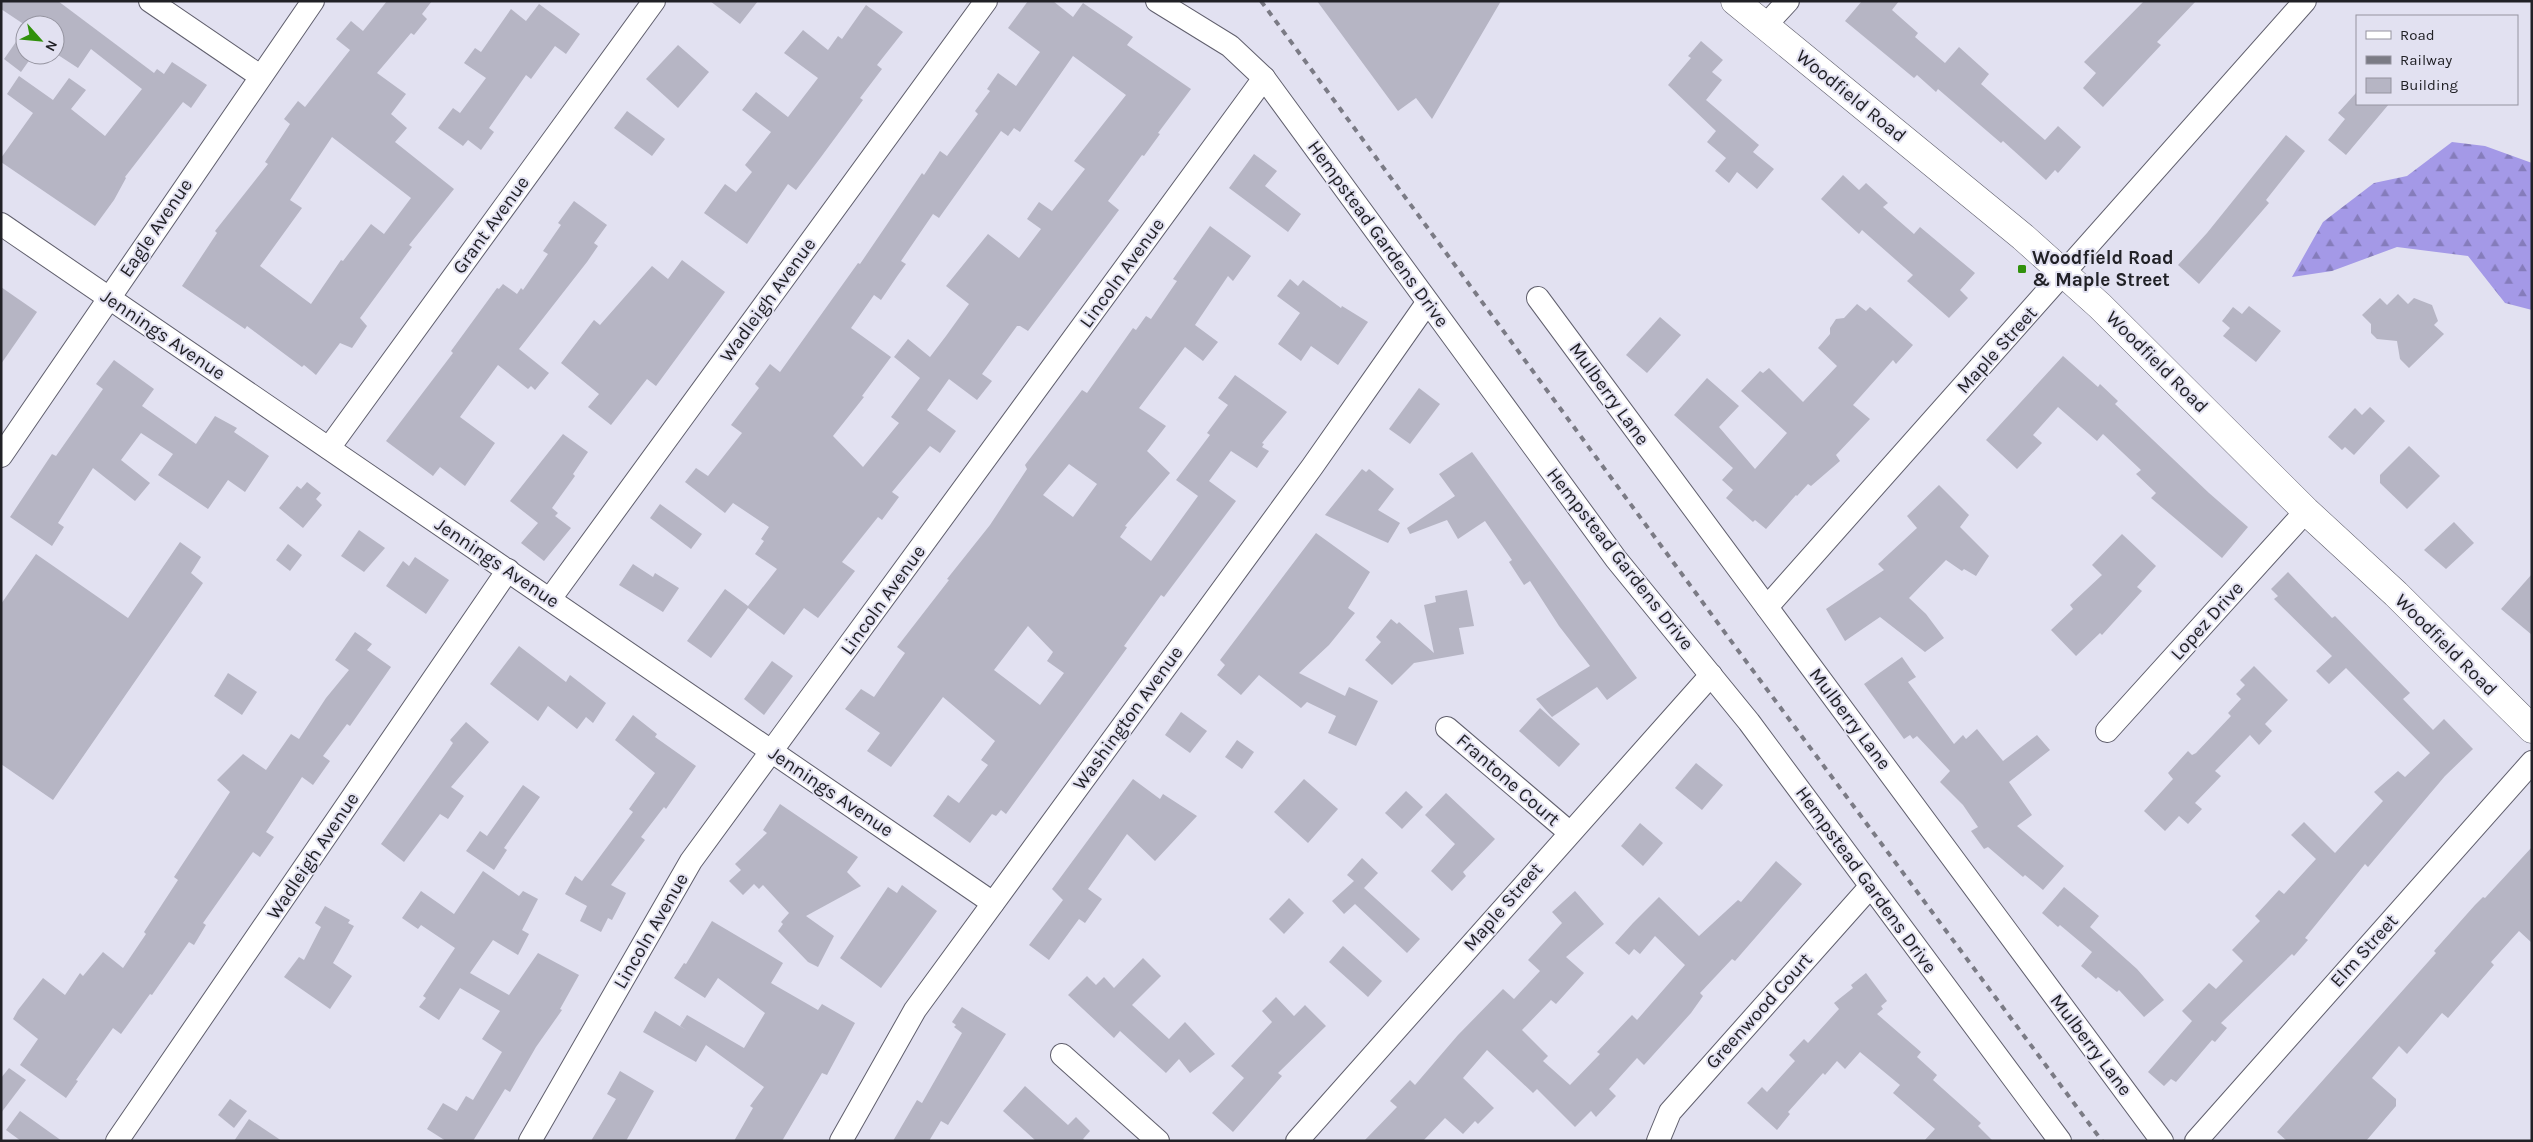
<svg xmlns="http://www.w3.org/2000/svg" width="2533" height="1142" font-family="Karla,sans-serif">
<defs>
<pattern id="forest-firs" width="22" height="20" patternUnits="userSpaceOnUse" patternTransform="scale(1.25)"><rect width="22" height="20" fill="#a499e7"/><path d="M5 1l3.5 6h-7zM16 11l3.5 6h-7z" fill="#857cbb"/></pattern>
</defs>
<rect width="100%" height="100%" fill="#e2e1f1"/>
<polygon fill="url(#forest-firs)" points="2452,142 2485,146 2532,163 2532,310 2505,303 2468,256 2397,247 2332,271 2292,277 2323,222 2374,183 2407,176"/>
<g fill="#b6b5c4" fill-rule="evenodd">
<polygon points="1,1 58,1 154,73 157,69 164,74 172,62 207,85 191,108 183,102 125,177 126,178 114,200 95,226 1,162 1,158 33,113 7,94 19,76 53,100 69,78 86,90 71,109 105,136 142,89 91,49 78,68 55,53 55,25 25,25 1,9"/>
<path d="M 387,1 L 432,1 L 422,14 L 427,19 L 414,35 L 411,33 L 377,73 L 406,94 L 391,114 L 407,128 L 395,142 L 454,189 L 409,245 L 412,247 L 360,318 L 367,326 L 352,348 L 340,343 L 316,375 L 304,365 L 302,367 L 247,326 L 245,329 L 182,286 L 217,233 L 215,231 L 268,164 L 265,162 L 290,124 L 284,119 L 298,101 L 305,107 L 350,50 L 336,39 L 351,21 L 363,31 ZM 332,137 L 411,198 L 384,234 L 371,224 L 343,261 L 341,260 L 311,304 L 260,266 L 302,208 L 290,200 Z"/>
<polygon points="710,1 758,1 740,24"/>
<path d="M 1028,1 L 1053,1 L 1073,17 L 1083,3 L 1133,37 L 1127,45 L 1191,89 L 1158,133 L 1160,134 L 1144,156 L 1142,155 L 1108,201 L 1119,210 L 1028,331 L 1020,326 L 1017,326 L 982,374 L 992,381 L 977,400 L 949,379 L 927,410 L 956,431 L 940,453 L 930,446 L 892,492 L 899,497 L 882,520 L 878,517 L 842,562 L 855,571 L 818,618 L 804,608 L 784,635 L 748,608 L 711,658 L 687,641 L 725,589 L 748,606 L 777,569 L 755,554 L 764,541 L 761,539 L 769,527 L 733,503 L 725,513 L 685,482 L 696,468 L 708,476 L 742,433 L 731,425 L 759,388 L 755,384 L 770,364 L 780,372 L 858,263 L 860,264 L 922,173 L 924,175 L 940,151 L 947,156 L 978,114 L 975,111 L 990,91 L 987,89 L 998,73 L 1016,86 L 1040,52 L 1008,28 ZM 1073,56 L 1126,95 L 1074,161 L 1085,169 L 1052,211 L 1039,202 L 1027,219 L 1041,229 L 1019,258 L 988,234 L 946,286 L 969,304 L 946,336 L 930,357 L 908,339 L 894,357 L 920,378 L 891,417 L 899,423 L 863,467 L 833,436 L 864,397 L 862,396 L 891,357 L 851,328 L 874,295 L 881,300 L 898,275 L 906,264 L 901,261 L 933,214 L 939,218 L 1001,131 L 1008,136 L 1014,128 L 1020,132 Z"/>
<polygon points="1317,1 1501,1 1432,119 1416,98 1398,111"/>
<polygon points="1862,1 1899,1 1892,10 1918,33 1915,37 1945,63 1959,47 1989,74 1981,84 2045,140 2058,126 2081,147 2058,173 2055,170 2046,180 2003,141 2001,143 1938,89 1936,92 1917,75 1914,78 1845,21"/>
<polygon points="2144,1 2196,1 2157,42 2161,45 2103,107 2083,88 2096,73 2084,62"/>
<polygon points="539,4 580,34 566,54 555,46 531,79 526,75 489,128 494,132 481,150 468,140 463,146 438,128 453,108 460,113 486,78 464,63 475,48 481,52 511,9 526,21"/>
<polygon points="866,5 903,32 877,65 882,69 860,98 863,100 821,157 796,190 788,184 747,244 704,213 725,184 736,192 752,172 745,165 771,132 742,110 756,92 788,117 818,78 784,53 803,30 828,50 838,36 842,39"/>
<polygon points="25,29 25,55 33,55 21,72 4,59"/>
<polygon points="1701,41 1723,60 1712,72 1722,80 1706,100 1759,145 1753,152 1774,169 1757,189 1737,172 1729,183 1715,171 1726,158 1707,142 1716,131 1668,85 1691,58 1688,56"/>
<polygon points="678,45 709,72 678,108 646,79"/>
<polygon points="2356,93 2357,104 2389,104 2346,155 2328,140 2345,119 2338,113"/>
<polygon points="627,111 665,139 652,156 614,128"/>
<polygon points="2286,135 2305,151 2266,200 2269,203 2199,284 2178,265 2207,233"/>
<polygon points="1254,154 1277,171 1265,186 1301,214 1288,232 1229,188"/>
<polygon points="1843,175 1859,190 1866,183 1888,203 1883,207 1914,234 1920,227 1975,273 1960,290 1968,298 1949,318 1907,281 1913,275 1862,230 1859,234 1821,199"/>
<polygon points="574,201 607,225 594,243 598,246 587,262 519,349 549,373 535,390 531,386 528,389 498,365 460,417 495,443 465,486 440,467 433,476 386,441 453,353 451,351 497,288 499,289 503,284 517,294 521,288 523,290 548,254 543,251 561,225 558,223"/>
<path d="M 1210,226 L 1251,256 L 1233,281 L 1228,276 L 1195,325 L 1218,342 L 1203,361 L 1185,347 L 1139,408 L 1166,426 L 1147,451 L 1170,473 L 1125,526 L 1127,527 L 1120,537 L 1151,561 L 1198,496 L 1176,480 L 1210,435 L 1207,433 L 1228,405 L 1218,398 L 1235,375 L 1287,412 L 1262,443 L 1264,444 L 1262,447 L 1269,451 L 1257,468 L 1231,451 L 1209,481 L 1236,501 L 1164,597 L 1161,595 L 1124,646 L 1127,648 L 1006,814 L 1001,810 L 996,816 L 992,814 L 970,843 L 933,816 L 948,795 L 959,803 L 988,765 L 981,760 L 995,741 L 943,697 L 891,767 L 867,751 L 880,733 L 845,709 L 861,689 L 874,697 L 905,653 L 897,647 L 949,580 L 947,579 L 990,525 L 1027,469 L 1025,465 L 1082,390 L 1087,393 L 1133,328 L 1136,330 L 1146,316 L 1151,319 L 1177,281 L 1173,279 ZM 1069,464 L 1097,484 L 1073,517 L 1043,495 ZM 1028,626 L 1053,652 L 1047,661 L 1064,673 L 1040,705 L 994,670 Z"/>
<polygon points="682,260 725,292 656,386 647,379 611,425 588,407 599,394 561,363 594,320 600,325 652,266 668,279"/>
<polygon points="1290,279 1298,286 1303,280 1341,308 1342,306 1368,322 1338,365 1311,346 1301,361 1278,344 1300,313 1277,296"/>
<polygon points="1,287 37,312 1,364"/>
<polygon points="2398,294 2408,304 2414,298 2432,305 2438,321 2434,325 2444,334 2409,368 2400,359 2397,341 2377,339 2371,333 2371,324 2362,315 2380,298 2387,305"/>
<polygon points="1857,304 1866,311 1870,307 1913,345 1896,364 1893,360 1853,405 1870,419 1836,455 1840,461 1811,486 1808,484 1797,496 1796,495 1766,529 1755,520 1753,522 1726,498 1733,490 1722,480 1733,468 1674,415 1707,378 1739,406 1719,427 1755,469 1787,433 1741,391 1760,371 1763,373 1769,368 1803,402 1837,366 1818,348 1830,334 1830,328 1836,319 1844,318"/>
<polygon points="2249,306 2281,331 2256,362 2223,336 2230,328 2222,321 2233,307 2242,314"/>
<polygon points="1660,317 1681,335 1647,373 1626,355"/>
<polygon points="2063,356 2098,387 2100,384 2118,401 2115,404 2209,493 2248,527 2222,558 2151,498 2156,493 2136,474 2141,470 2103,434 2097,441 2058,407 2033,435 2042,443 2017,469 1986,440"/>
<polygon points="114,360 154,389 142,406 196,444 215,416 237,428 234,432 269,456 245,492 228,480 208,509 158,475 173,454 141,433 121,460 150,483 135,501 93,468 58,523 64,527 52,546 10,517 52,454 56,456 103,389 96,384"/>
<polygon points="1419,388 1440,404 1410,444 1389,429"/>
<polygon points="2370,407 2385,421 2354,455 2345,447 2342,450 2328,437 2355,408 2362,415"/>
<polygon points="563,434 588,452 573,474 575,476 552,508 558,513 555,516 571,528 544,561 521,543 538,523 510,501"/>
<polygon points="2409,446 2440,476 2407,509 2380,483 2380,475"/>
<polygon points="1472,452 1637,678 1607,700 1597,687 1552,717 1536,699 1590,666 1559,626 1530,581 1524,585 1509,562 1512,560 1485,521 1458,539 1447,520 1410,534 1407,528 1455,496 1439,474"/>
<polygon points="1362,469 1366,472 1369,469 1394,489 1378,510 1400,523 1388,543 1325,515"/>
<polygon points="307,482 321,493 316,499 322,505 303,528 279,508 297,486 301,489"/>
<polygon points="1939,485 1969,515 1960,527 1989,556 1976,576 1964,569 1962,571 1946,560 1909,598 1926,614 1944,638 1925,652 1880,617 1845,641 1826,609 1884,570 1878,564 1917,528 1907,516"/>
<polygon points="660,504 702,534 691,549 650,518"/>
<polygon points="2454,522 2474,543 2446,569 2424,550"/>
<polygon points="359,530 385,548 364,572 341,556"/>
<polygon points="1316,533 1370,572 1348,608 1355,613 1329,645 1299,673 1345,696 1349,687 1378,701 1356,746 1328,733 1336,716 1307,702 1301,708 1259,675 1241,695 1217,675 1225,665 1220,660"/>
<polygon points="2122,534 2156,566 2137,587 2142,591 2102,635 2100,633 2076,656 2051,630 2073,609 2070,605 2102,575 2092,565"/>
<polygon points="180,542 201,557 191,573 203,583 53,800 1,764 1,604 36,554 128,618"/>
<polygon points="288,544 302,555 290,571 276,560"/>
<polygon points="415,557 449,580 426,614 386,586 403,561 409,566"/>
<polygon points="633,564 653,577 655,573 679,588 663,612 619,585"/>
<polygon points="2288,572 2332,618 2335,616 2410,693 2403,699 2433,730 2444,719 2473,749 2445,776 2368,867 2365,864 2305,938 2308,940 2294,956 2292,954 2221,1023 2227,1028 2215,1042 2212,1040 2176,1082 2171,1079 2164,1086 2148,1072 2192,1021 2182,1011 2209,983 2216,989 2243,961 2232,950 2260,921 2255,916 2279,890 2284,894 2316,859 2291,835 2304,822 2335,853 2383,801 2374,792 2398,771 2405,777 2430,753 2346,668 2329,684 2316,671 2332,656 2274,599 2278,596 2271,589"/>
<polygon points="2532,574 2532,635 2501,609"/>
<polygon points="1467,590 1474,626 1459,628 1464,654 1414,663 1392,685 1365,660 1381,642 1376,637 1391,619 1397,624 1399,622 1434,653 1424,605 1436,602 1435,596"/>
<polygon points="355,632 372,644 367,650 391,667 350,726 347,724 323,756 330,761 313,785 302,777 266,832 274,837 260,857 253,852 203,923 206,925 194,945 189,942 152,995 150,994 121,1034 113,1028 76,1080 78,1081 66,1098 20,1065 38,1039 13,1019 18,1010 43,978 65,995 80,973 83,976 103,952 123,968 146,934 144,932 178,880 174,877 230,792 217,780 243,754 266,770 291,734 299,739 326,698 349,670 335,660"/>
<polygon points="519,646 566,682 570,675 606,703 593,723 586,717 577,729 548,706 538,721 490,684"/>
<polygon points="1902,657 1916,677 1908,682 1954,744 1963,735 1966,739 1977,729 2003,761 2037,735 2050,750 2009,782 2032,815 2017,826 2064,866 2043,890 2025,875 2023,877 1988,847 1984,849 1971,831 1978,827 1963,805 1940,782 1950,771 1917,736 1913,739 1910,735 1904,739 1864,684"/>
<polygon points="772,661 793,676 764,715 744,699"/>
<polygon points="2254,666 2288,700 2265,724 2272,731 2259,745 2250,735 2215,771 2221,776 2195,803 2202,809 2188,824 2179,816 2165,831 2144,811 2173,779 2168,773 2188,751 2192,755 2196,753 2231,716 2228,713 2241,699 2236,694 2245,685 2240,680"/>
<polygon points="228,673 257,692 242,715 214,696"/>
<polygon points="1540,708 1580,744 1559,767 1519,731"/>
<polygon points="1181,712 1207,731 1190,753 1165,735"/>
<polygon points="633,715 657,734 655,737 696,766 666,809 664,807 641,837 645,840 611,885 626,893 612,920 608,918 601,932 580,921 587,906 565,894 575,876 582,881 633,812 629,809 655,773 615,740"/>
<polygon points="466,722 489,742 451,787 464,796 448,819 440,814 404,862 381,844 447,752 453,743 450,740"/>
<polygon points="1237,740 1254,752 1242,769 1225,757"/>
<polygon points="1696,763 1723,785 1702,810 1675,788"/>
<polygon points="1133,779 1160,799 1163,794 1197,816 1155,861 1127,834 1088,889 1102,899 1085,923 1079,919 1049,960 1029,945 1063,900 1052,889"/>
<polygon points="1304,779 1338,809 1308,843 1274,812"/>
<polygon points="523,785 540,797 504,848 507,850 494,870 466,851 480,831 487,836"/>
<polygon points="1406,791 1423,807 1402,829 1385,813"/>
<polygon points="1446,793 1495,839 1463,872 1466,876 1452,891 1431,871 1455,844 1425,815"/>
<polygon points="780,804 858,857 847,872 861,886 806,916 834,936 818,967 808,962 778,931 783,924 781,922 789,913 763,885 759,889 754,884 743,895 729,881 741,870 735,864 767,833 763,830"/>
<polygon points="1640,823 1663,843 1643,866 1621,846"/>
<polygon points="2532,847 2532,943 2519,931 2491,962 2494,965 2448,1018 2442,1013 2407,1054 2399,1046 2372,1078 2396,1099 2396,1106 2366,1141 2287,1141 2277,1132 2436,953 2434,951 2475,905 2483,897 2485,898"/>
<polygon points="1362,858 1378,873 1364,888 1420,939 1407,953 1355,904 1344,914 1332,901 1354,881 1347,875"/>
<polygon points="1776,861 1802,884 1735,961 1732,959 1700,993 1703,996 1691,1013 1644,1065 1637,1058 1609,1089 1616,1096 1596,1117 1591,1111 1575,1127 1537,1089 1533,1093 1487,1050 1463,1078 1494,1108 1478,1124 1475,1121 1463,1134 1445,1118 1423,1141 1364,1141 1397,1107 1390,1101 1410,1080 1415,1085 1458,1035 1503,989 1514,999 1540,971 1528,960 1562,923 1552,912 1575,891 1604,924 1566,957 1584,973 1556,1004 1551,1000 1522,1030 1548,1056 1543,1061 1570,1085 1600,1054 1597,1052 1632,1015 1637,1020 1685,965 1655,936 1640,954 1634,949 1629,955 1615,943 1633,923 1659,897 1699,936 1738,900 1741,902"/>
<polygon points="483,871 519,896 523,891 538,899 522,930 529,934 518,955 493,940 470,973 509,995 538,953 579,975 560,1009 562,1010 536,1047 510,1092 505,1089 473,1141 446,1141 427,1129 443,1103 457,1111 466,1096 473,1100 502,1052 482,1039 500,1011 460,988 439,1020 419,1007 426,998 423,996 455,948 421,925 418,929 402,918 421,891 454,914"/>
<polygon points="902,885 937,911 881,988 840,958 888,887 897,893"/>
<polygon points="2064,887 2099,916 2090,927 2137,969 2164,1000 2144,1017 2119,990 2117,992 2098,977 2096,979 2081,966 2092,952 2060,925 2058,927 2042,913"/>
<polygon points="1289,898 1304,913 1284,934 1269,919"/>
<polygon points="325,906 350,920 348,923 354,926 333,963 352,976 330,1009 284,977 299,957 304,960 321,927 315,923"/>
<polygon points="712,921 783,963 771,983 818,1010 822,1004 855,1023 827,1075 822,1073 782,1141 734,1141 753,1108 750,1106 764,1087 706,1045 696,1062 643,1032 655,1011 686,1030 680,1026 687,1015 744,1048 765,1013 718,978 705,998 674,978 684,963 686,964"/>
<polygon points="1343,946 1382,981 1368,997 1329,962"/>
<polygon points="1143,958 1161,976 1132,1005 1169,1039 1185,1022 1215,1054 1190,1073 1179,1059 1166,1073 1120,1031 1114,1038 1068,995 1087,976 1096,985 1104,977 1114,988"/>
<polygon points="1866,973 1887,1001 1881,1006 1883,1009 1877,1014 1921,1052 1917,1057 1937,1075 1933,1080 1981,1123 1978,1126 1993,1141 1924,1141 1935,1129 1893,1093 1900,1085 1860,1052 1845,1069 1837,1061 1825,1075 1823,1073 1788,1112 1790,1114 1777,1130 1747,1103 1762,1087 1767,1092 1795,1061 1789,1055 1804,1039 1808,1043 1839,1009 1834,1003 1853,988 1851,985"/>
<polygon points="1276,997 1294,1016 1305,1005 1326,1026 1278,1073 1282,1076 1233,1132 1212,1113 1244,1078 1231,1066 1272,1022 1262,1011"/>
<polygon points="962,1007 1006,1034 948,1125 941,1121 929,1141 893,1141 917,1100 922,1103 962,1033 954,1027 956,1025 952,1022"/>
<polygon points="9,1068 26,1080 1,1113 1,1078"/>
<polygon points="620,1071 654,1091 626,1141 591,1141 616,1099 607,1094"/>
<polygon points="1025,1086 1068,1125 1076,1117 1090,1131 1083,1139 1086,1141 1036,1141 1003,1111"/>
<polygon points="230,1099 247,1111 234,1128 218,1115"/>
<polygon points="20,1111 62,1141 21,1141 6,1130"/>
<polygon points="249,1119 282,1141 234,1141"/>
</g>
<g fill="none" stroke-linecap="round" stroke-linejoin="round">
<defs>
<g id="minor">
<polyline points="150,1 260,76"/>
<polyline points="1157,1 1230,46 1264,78 1616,559 1749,722 2060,1141"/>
<polyline points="1765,26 1788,1"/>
<polyline points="1,224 993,903"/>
<polyline points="1538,298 2162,1141"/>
<polyline points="329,448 654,1"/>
<polyline points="1,456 313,1"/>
<polyline points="550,599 986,1"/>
<polyline points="1767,607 2305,1"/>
<polyline points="1447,728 1569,832"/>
<polyline points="2107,731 2306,511"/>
<polyline points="1062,1055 1158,1141"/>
<polyline points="117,1141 508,570"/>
<polyline points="530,1141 691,861 1264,78"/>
<polyline points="841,1141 915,1010 1312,467 1427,303"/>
<polyline points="1297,1141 1711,675"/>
<polyline points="1658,1141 1670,1112 1870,887"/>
<polyline points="2196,1141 2532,762"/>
</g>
<polyline id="major" points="1735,1 2023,237 2100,306 2306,511 2396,594 2532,729"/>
</defs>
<use href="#minor" stroke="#605f6d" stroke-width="24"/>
<use href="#major" stroke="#605f6d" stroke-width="29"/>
<use href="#minor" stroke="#fff" stroke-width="22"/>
<use href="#major" stroke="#fff" stroke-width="28"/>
<polyline stroke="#7b7b85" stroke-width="4" stroke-dasharray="6 6" stroke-linecap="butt" points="1261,1 1734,645 2102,1141"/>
</g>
<rect fill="#31910c" stroke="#e2e1f1" stroke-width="2" x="2017" y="264" width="10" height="10" rx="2.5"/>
<g text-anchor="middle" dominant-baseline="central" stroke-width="4" stroke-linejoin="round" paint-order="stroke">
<g font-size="19" fill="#212126" stroke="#e2e1f1">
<text transform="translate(1851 96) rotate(39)">Woodfield Road</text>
<text transform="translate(491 225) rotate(-54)">Grant Avenue</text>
<text transform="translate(156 228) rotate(-56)">Eagle Avenue</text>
<text transform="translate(1378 234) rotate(54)">Hempstead Gardens Drive</text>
<text transform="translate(1122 273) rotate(-54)">Lincoln Avenue</text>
<text transform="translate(768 300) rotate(-54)">Wadleigh Avenue</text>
<text transform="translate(163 335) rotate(34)">Jennings Avenue</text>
<text transform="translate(1997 350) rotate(-48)">Maple Street</text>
<text transform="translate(2157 362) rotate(45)">Woodfield Road</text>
<text transform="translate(1609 394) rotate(54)">Mulberry Lane</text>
<text transform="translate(1620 559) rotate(52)">Hempstead Gardens Drive</text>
<text transform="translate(497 563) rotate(34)">Jennings Avenue</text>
<text transform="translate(883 600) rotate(-54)">Lincoln Avenue</text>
<text transform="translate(2207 621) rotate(-48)">Lopez Drive</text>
<text transform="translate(2446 645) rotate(45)">Woodfield Road</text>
<text transform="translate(1128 718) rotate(-54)">Washington Avenue</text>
<text transform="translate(1850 719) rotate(53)">Mulberry Lane</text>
<text transform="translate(1508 780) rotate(41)">Frantone Court</text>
<text transform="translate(831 792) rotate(34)">Jennings Avenue</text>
<text transform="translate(313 856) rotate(-56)">Wadleigh Avenue</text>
<text transform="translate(1866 880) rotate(54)">Hempstead Gardens Drive</text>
<text transform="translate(1503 907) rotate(-49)">Maple Street</text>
<text transform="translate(651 931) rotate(-60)">Lincoln Avenue</text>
<text transform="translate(2364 951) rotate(-48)">Elm Street</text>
<text transform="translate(1759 1011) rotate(-48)">Greenwood Court</text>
<text transform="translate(2091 1045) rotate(53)">Mulberry Lane</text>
</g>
<g font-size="19" font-weight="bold" fill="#212126" stroke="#e2e1f1" text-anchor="start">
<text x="2032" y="258">Woodfield Road<tspan x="2032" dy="22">&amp; Maple Street</tspan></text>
</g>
</g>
<rect width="2533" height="1142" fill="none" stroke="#212126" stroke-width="5"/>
<rect x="2356" y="15" width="162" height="90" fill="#e2e1f1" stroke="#9594a0"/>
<rect x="2366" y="31" width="25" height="8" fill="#ffffff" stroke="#9594a0"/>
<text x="2400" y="40" font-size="15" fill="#212126">Road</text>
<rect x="2366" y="56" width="25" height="8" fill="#7b7b85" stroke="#9594a0"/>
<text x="2400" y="65" font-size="15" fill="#212126">Railway</text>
<rect x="2366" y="78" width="25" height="15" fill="#b6b5c4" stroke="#9594a0"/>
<text x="2400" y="90" font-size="15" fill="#212126">Building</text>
<g transform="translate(40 40) rotate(117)"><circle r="24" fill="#e2e1f1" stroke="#9594a0"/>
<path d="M0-4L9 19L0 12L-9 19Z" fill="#31910c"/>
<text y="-8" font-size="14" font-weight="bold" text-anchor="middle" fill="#212126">N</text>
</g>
</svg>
